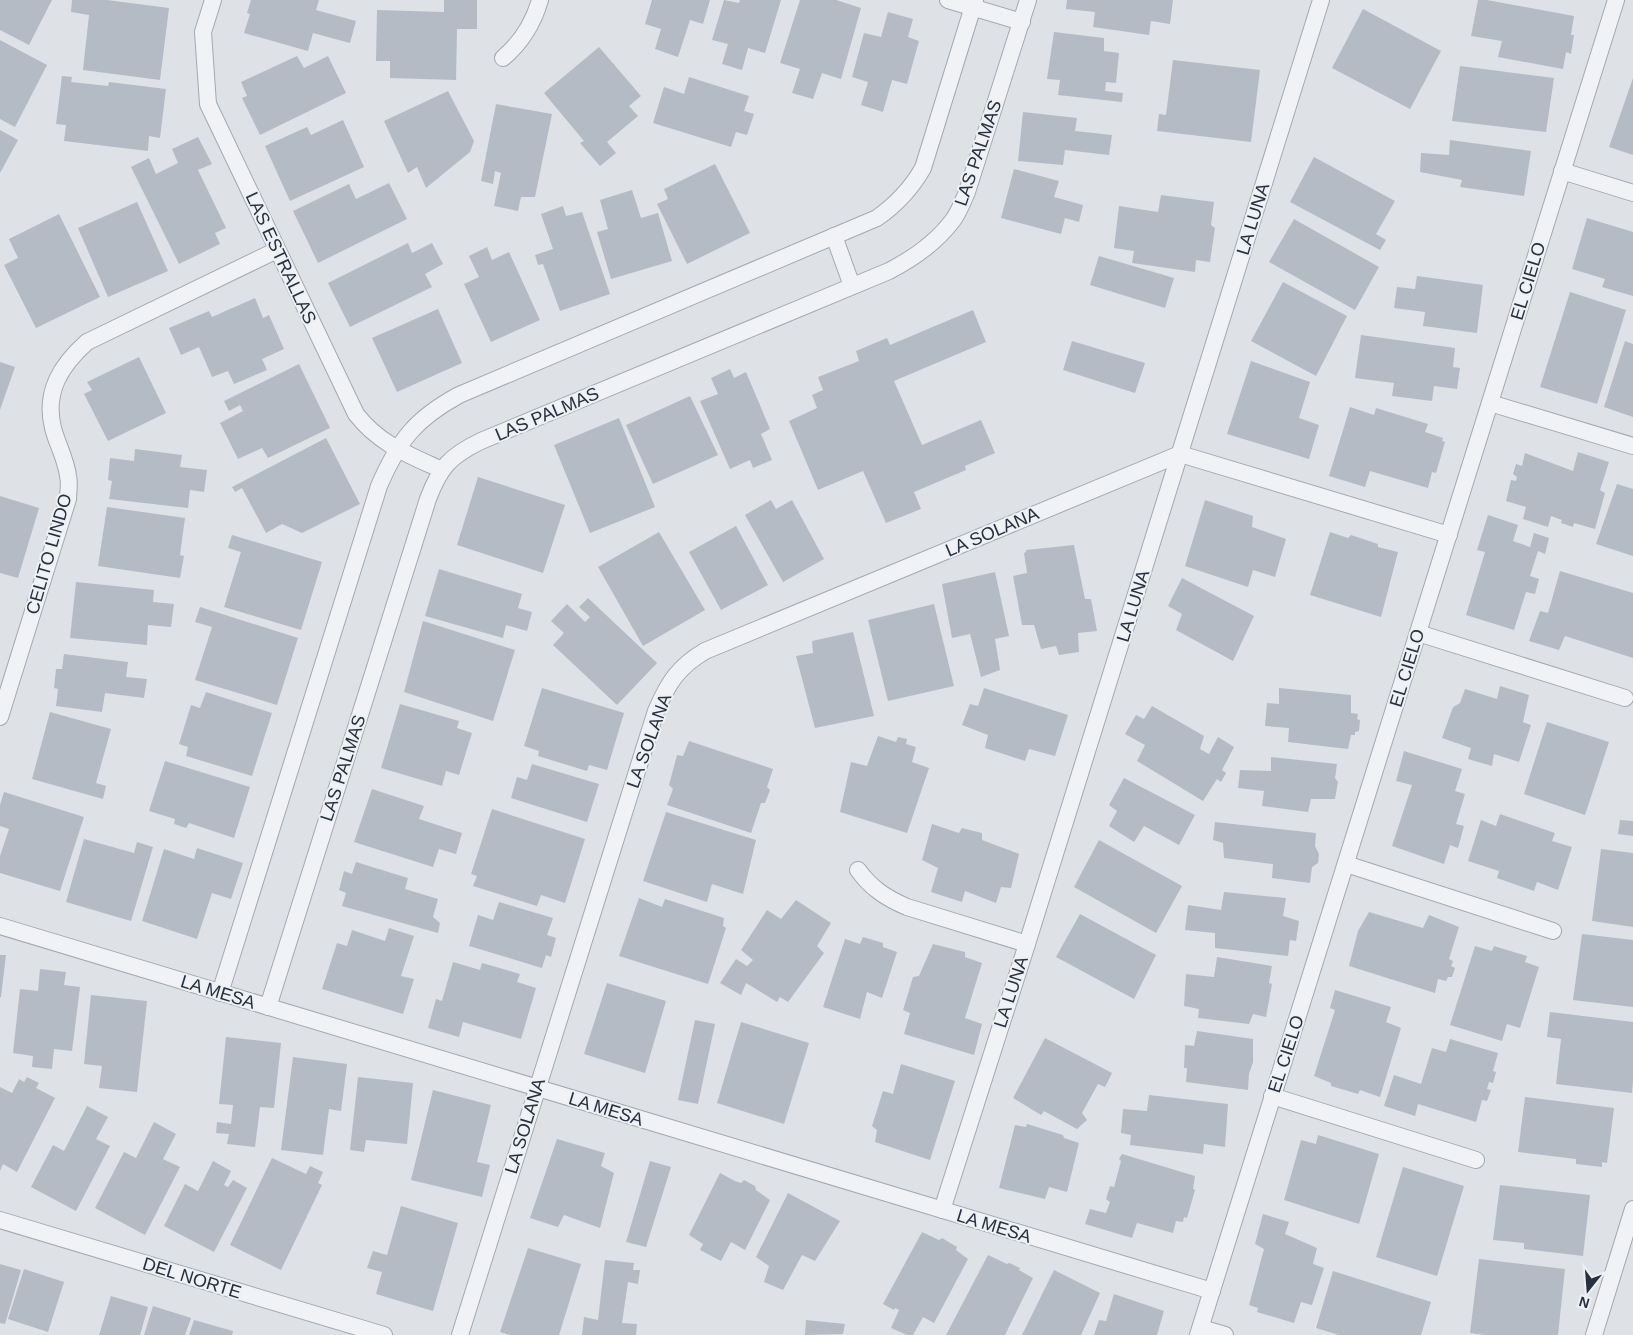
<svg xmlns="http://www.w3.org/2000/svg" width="1633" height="1335" font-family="Helvetica,sans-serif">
<rect width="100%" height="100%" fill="#dee2e7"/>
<g fill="#b5bbc4">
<polygon points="0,0 52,0 29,45 0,30"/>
<polygon points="72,0 107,0 169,8 160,80 83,70 89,15 71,12"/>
<polygon points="251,0 319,0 316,10 356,21 350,43 313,33 308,51 244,33 250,14 247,13"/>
<polygon points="444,0 477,0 477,29 457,29 456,80 390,78 390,61 376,61 377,10 444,12"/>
<polygon points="652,0 710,0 703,24 690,20 678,57 655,49 661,29 645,24"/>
<polygon points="724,0 739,3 740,0 781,0 765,53 748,48 742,70 722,64 728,44 712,40"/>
<polygon points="800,0 836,0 861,8 841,79 822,73 813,99 792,93 800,69 780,63"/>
<polygon points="1067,0 1173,0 1170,24 1151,21 1149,35 1093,27 1095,12 1066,9"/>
<polygon points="1478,0 1487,0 1574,16 1571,35 1574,35 1571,54 1566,52 1563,69 1498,57 1502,41 1471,36"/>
<polygon points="1363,9 1441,51 1410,109 1332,68"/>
<polygon points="888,12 913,19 908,37 919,41 907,84 892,80 883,112 861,105 868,82 852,77 864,33 881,37"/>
<polygon points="1054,32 1104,38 1104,51 1119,53 1116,83 1106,82 1105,91 1123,93 1122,102 1058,95 1060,80 1047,79"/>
<polygon points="0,40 47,65 15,127 0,119"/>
<polygon points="599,47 641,96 629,106 638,116 607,142 616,153 600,166 580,143 584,141 544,93"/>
<polygon points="297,56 304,68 328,56 346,93 260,135 242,98 247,96 241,82"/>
<polygon points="1173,60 1260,70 1251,142 1157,131 1159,114 1166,115"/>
<polygon points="1460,66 1554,78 1546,132 1452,121"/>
<polygon points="62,76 72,77 71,82 108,86 109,82 166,89 160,138 149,136 148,151 64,141 66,125 56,124"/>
<polygon points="689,77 749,96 744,111 754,114 747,135 736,132 731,147 653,123 664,87 684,94"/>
<polygon points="1633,78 1633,155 1609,147"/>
<polygon points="448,91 474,141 470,152 426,188 417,167 408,173 384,121"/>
<polygon points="496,104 552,114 535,197 521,197 518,211 494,206 501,173 495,171 493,184 481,181"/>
<polygon points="1023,112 1077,118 1075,131 1112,135 1109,155 1065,150 1063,165 1018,161"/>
<polygon points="343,120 364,167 290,201 265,146 307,127 311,135"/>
<polygon points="0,130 18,140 0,173"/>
<polygon points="198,137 212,164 198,170 226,228 215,233 220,244 179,264 131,167 149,158 156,174 178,163 172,149"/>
<polygon points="1450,140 1531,151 1524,196 1460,187 1462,180 1420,172 1421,153 1449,155"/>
<polygon points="1314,157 1395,201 1376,234 1386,240 1380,250 1290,202"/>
<polygon points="715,164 750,233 687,264 657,204 668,199 664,189"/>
<polygon points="1014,169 1059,181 1054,197 1083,205 1079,222 1065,218 1061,234 1001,218"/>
<polygon points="389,183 407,219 318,263 293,211 349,184 356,199"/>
<polygon points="632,190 641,218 658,213 672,261 611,279 597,232 608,229 600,200"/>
<polygon points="1161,195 1214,202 1211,225 1215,228 1210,262 1196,260 1195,272 1132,263 1134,251 1114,248 1119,206 1158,212"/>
<polygon points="137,202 168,271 108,297 78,228"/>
<polygon points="563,206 566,216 582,212 610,294 560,311 543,264 538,265 535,255 553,249 541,214"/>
<polygon points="59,214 100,297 36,328 4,265 18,258 9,239"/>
<polygon points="1587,218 1633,232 1633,296 1602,287 1605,279 1572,269"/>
<polygon points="1294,219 1379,267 1355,310 1269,262"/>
<polygon points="408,243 412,253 432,243 443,264 425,274 432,287 350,327 328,283"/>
<polygon points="487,247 492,260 509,252 540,320 491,342 464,284 479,277 469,256"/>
<polygon points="1099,256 1174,278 1165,308 1090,285"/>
<polygon points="1417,276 1483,285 1477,333 1423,326 1425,312 1394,308 1397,287 1415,289"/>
<polygon points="1283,282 1347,316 1316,376 1251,341"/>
<polygon points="1570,292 1626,310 1597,404 1540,387"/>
<polygon points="255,298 263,318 269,315 284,349 262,359 267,370 234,384 228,371 212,377 199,347 181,355 169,328 209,311 212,317"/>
<polygon points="438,309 462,363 397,392 372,338"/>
<polygon points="973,310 986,342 894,381 922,445 981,420 995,453 965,466 966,470 914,492 921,509 886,523 863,471 818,490 789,421 817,408 812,395 823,390 818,377 859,361 856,351 887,338 890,345"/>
<polygon points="1361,335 1455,348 1453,367 1460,368 1457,389 1434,386 1432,401 1392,396 1394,383 1355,378"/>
<polygon points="1072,341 1145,363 1135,393 1063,370"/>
<polygon points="1625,341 1633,344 1633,417 1604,407"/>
<polygon points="139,357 166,413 108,441 84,394 92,390 87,382"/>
<polygon points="1251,361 1310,382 1299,418 1319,425 1309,459 1227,434"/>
<polygon points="0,362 15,367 0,410"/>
<polygon points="299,364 330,428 268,458 262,448 238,459 220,423 243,411 240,405 229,411 224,401"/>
<polygon points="730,369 734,378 746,372 770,429 761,434 772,460 753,468 750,460 730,469 700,401 718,394 711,378"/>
<polygon points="690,396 718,455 653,484 626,425"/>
<polygon points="1350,407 1374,415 1376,408 1428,424 1425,432 1443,438 1442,441 1445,442 1436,473 1432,472 1428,488 1370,471 1365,487 1329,476"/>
<polygon points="619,418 655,507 590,533 554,445"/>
<polygon points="326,438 360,504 302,533 282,524 266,533 242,488 235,492 232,487"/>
<polygon points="135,449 182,455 180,467 207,470 204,492 190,490 188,508 109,499 112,481 108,480 110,458 134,461"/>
<polygon points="1578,452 1609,462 1600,490 1605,493 1595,529 1574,523 1573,527 1561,523 1562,520 1551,516 1548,527 1523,519 1526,507 1506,501 1511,480 1516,481 1517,477 1513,474 1516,464 1522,466 1525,453 1573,471"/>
<polygon points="478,477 565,505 543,573 457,545"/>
<polygon points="1617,484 1633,489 1633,556 1596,544"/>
<polygon points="0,496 39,508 18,578 0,573"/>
<polygon points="771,500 776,509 792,500 824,559 783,582 745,515"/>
<polygon points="1205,500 1253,516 1252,527 1286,539 1275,577 1253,570 1248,587 1185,566"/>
<polygon points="107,507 185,518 180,555 184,556 180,578 98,566"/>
<polygon points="1488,515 1518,525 1513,541 1530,547 1534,533 1549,538 1545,554 1538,551 1530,576 1539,579 1535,594 1526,592 1514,630 1466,615 1485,552 1477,550"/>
<polygon points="736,526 768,585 721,610 689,552"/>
<polygon points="659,532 705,610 643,646 598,567"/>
<polygon points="1330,532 1348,538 1351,535 1378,544 1378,547 1398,552 1381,617 1310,595"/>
<polygon points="232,535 322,562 301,630 224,607 241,552 228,548"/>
<polygon points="1074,545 1085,599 1091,599 1097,631 1078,633 1079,652 1059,655 1056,646 1041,649 1034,625 1022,625 1013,576 1027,573 1024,553 1026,552 1026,550"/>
<polygon points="439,569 522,594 518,608 532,612 527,631 506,625 503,638 425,616"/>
<polygon points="1560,571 1633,593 1633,658 1565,636 1559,650 1529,641 1540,611 1548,613"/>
<polygon points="995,572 1009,636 995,639 1000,670 981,677 970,634 952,638 942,584"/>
<polygon points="1182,578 1254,616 1233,661 1176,630 1182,614 1168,606"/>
<polygon points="76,582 154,590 153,602 174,604 171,627 148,625 147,645 70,638"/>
<polygon points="588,598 657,663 617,705 553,645 564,633 551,621 567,604 585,622 590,617 579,607"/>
<polygon points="934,604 954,686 888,701 868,620"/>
<polygon points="200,607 298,638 277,705 195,680 212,627 195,622"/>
<polygon points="423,621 515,650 493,721 404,692"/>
<polygon points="853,632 874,716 815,728 796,656 813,653 812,641"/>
<polygon points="64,654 128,662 126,677 147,679 144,698 105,693 102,712 56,706 58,689 54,688 56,669 62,669"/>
<polygon points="1500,686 1529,695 1523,722 1531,725 1519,762 1494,754 1492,766 1468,759 1471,748 1442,738 1453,707 1460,703 1465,689 1497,699"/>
<polygon points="542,688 624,713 607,770 589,765 587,771 538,756 539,751 524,746"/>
<polygon points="984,688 1068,715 1055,756 1029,749 1025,761 985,748 988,735 962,725 970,704 978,706"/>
<polygon points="1279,688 1351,695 1351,713 1358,714 1357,719 1360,720 1359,731 1355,732 1355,735 1351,735 1348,749 1288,742 1289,728 1265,726 1267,703 1279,704"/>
<polygon points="206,692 272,713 252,776 186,756 188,747 179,744 191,705 200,708"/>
<polygon points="400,704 459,721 457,728 472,733 459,775 446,771 442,786 381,768"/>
<polygon points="1152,706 1204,736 1200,749 1209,754 1218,737 1234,747 1222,770 1226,773 1221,782 1217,779 1203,801 1137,761 1145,745 1125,734 1136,715 1144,719"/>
<polygon points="50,712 111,729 96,783 106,786 103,799 32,779"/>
<polygon points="1547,722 1609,742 1585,815 1524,794"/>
<polygon points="878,736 896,742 898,737 907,739 906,744 916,747 912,762 929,768 907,833 840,812 851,762 867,766"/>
<polygon points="689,741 773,769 767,787 770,790 765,803 761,803 751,833 667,805 673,789 669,785 677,755 683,756"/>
<polygon points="1404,751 1462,769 1455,791 1465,794 1456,824 1464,826 1458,848 1450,845 1444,864 1392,846 1412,785 1396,781"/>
<polygon points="1271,757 1337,764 1335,778 1338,782 1335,799 1311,799 1308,812 1262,806 1264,791 1238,788 1240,770 1271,771"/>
<polygon points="165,761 250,787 234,838 189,823 186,828 174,824 175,819 149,811"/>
<polygon points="532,764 599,784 587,822 511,798 517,777 527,780"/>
<polygon points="1124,778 1195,815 1179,845 1144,826 1134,842 1109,826 1117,811 1109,805"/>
<polygon points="372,789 424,806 419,819 462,833 456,854 439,849 433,867 354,842"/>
<polygon points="4,792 84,817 60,891 0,873 0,856 9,829 0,826 0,805"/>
<polygon points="492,809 585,839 565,903 541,895 537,906 473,886 477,876 471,874"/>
<polygon points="666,812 756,840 743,894 712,884 707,902 643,881"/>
<polygon points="1500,814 1555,833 1552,841 1572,847 1558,890 1537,882 1534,891 1497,878 1499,871 1468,861 1481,820 1496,826"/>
<polygon points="1620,820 1633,821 1633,836 1618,834"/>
<polygon points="1215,822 1316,833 1315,846 1319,854 1318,863 1312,867 1310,883 1272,878 1273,864 1224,858 1223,843 1213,840"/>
<polygon points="932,824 959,833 962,828 982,833 982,840 1019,854 1011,888 1001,887 996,903 965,891 962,902 931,892 938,868 922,860"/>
<polygon points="84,839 134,853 137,842 153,847 131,921 66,902"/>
<polygon points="1099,840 1182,886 1156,933 1074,887"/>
<polygon points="197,848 243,863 231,899 212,893 197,939 142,921 164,849 194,859"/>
<polygon points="1601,849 1633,853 1633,927 1592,921"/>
<polygon points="356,862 408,878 405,889 438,899 433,917 440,923 438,933 342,906 346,893 339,890 344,871 352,874"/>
<polygon points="1224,892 1286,898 1283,916 1299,921 1296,941 1290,940 1288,956 1215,948 1215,933 1185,930 1188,905 1221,910"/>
<polygon points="639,898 662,907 665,899 724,918 723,926 726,928 708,984 619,956"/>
<polygon points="796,900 831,923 817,946 824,953 788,1002 780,997 777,1002 746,983 741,995 720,983 736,959 747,966 753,960 741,950 767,910 781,919"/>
<polygon points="499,902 553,918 547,935 556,938 551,957 546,955 542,968 469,946 478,915 493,920"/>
<polygon points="1369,912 1423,928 1429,915 1459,927 1449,959 1453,961 1451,966 1455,968 1452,977 1448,977 1446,981 1438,979 1435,993 1349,966 1358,931"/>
<polygon points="1080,914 1156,955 1134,999 1056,957"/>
<polygon points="389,928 414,936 401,976 414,979 403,1014 322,989 337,943 347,946 352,930 385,941"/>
<polygon points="1582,934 1633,940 1633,1007 1573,1000"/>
<polygon points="863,937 883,943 883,947 897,952 882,998 867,992 860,1019 823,1007 845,939 860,944"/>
<polygon points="933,944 965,952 965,957 982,963 965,1018 982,1024 974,1055 904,1034 910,1013 903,1010 913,977 919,976"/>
<polygon points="1475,946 1492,951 1494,946 1527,956 1525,962 1539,967 1520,1028 1507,1024 1502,1041 1450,1025"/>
<polygon points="0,955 6,955 1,997 0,997"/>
<polygon points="1217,957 1272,966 1269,983 1272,984 1266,1017 1253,1014 1249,1024 1198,1018 1199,1009 1184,1006 1186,974 1214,977"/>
<polygon points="453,962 480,970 482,963 520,974 517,982 536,988 521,1039 463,1022 459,1037 428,1028 436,999 442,1001"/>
<polygon points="40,969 66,972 64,985 80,987 72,1051 54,1049 52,1069 32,1067 33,1056 13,1053 20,989 38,991"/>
<polygon points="607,983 666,1001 645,1073 584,1054"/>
<polygon points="1335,990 1391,1007 1386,1022 1401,1028 1380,1097 1360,1090 1358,1094 1331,1086 1331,1083 1314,1076 1335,1010 1330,1008"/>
<polygon points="91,995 147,1001 137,1092 99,1088 102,1066 84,1064"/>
<polygon points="1550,1012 1633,1022 1633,1081 1632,1093 1556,1084 1561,1039 1547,1037"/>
<polygon points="695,1020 715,1024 698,1104 678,1100"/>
<polygon points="741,1022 809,1043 784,1124 717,1103"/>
<polygon points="1197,1031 1253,1039 1253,1062 1249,1074 1248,1090 1186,1082 1187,1068 1184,1068 1185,1045 1194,1046"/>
<polygon points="226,1037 281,1043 274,1108 260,1107 255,1147 227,1144 229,1134 216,1133 217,1122 231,1124 233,1105 219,1104"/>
<polygon points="1045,1038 1112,1073 1105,1087 1098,1084 1082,1113 1087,1120 1077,1129 1044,1111 1041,1115 1013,1098"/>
<polygon points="1450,1039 1498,1053 1493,1071 1496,1072 1493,1083 1489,1082 1487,1089 1491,1090 1487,1101 1482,1100 1476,1122 1418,1104 1415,1116 1384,1106 1394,1075 1421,1084 1432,1048 1446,1052"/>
<polygon points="293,1057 347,1064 341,1111 329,1109 323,1155 281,1150"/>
<polygon points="901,1064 955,1081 930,1160 875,1142 877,1130 872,1126 883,1091 893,1094"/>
<polygon points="27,1077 39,1083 36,1088 55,1098 17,1172 3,1164 0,1171 0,1087 12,1093 19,1079 24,1082"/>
<polygon points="358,1077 413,1083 407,1144 366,1140 364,1152 350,1150"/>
<polygon points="433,1090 491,1105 477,1162 490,1165 482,1197 411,1180"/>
<polygon points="1149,1095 1228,1104 1225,1147 1204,1144 1203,1154 1130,1145 1131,1135 1121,1133 1123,1109 1147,1111"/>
<polygon points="1525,1097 1614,1108 1607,1163 1602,1162 1602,1167 1576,1164 1576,1159 1518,1152"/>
<polygon points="87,1106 108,1117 96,1139 110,1146 76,1211 31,1187 53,1145 64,1151"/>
<polygon points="154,1122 176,1134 163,1159 180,1167 145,1235 95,1208 124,1152 136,1158"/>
<polygon points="1027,1124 1063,1135 1064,1138 1079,1143 1067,1192 1049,1187 1045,1199 999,1188 1015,1125 1026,1127"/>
<polygon points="1318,1135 1379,1154 1359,1224 1284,1200 1301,1140 1316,1144"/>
<polygon points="557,1139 605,1153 601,1166 614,1173 600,1228 564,1215 558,1227 530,1218"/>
<polygon points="1122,1154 1195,1176 1193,1189 1195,1190 1187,1218 1184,1217 1183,1222 1176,1221 1173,1233 1137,1223 1132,1238 1085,1224 1090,1209 1106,1213 1110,1202 1106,1199 1110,1186 1114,1187 1121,1161 1119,1159"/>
<polygon points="272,1158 306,1174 310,1166 323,1172 318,1183 322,1185 281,1270 230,1245"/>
<polygon points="213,1161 231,1171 224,1185 228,1187 233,1180 247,1188 214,1252 164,1226 185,1184 198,1191"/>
<polygon points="650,1161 671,1167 646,1247 626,1242"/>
<polygon points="1403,1167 1464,1186 1437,1276 1376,1257"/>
<polygon points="720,1173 735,1181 741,1183 744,1180 755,1186 756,1190 770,1200 745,1250 731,1242 721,1261 700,1250 703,1244 689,1235"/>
<polygon points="1500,1185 1590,1195 1583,1256 1524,1249 1524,1243 1493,1240"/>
<polygon points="788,1193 840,1221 815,1261 802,1255 783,1290 764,1282 769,1266 756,1257"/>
<polygon points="401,1206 458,1223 433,1311 376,1294 382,1272 367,1268 373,1251 387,1255"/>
<polygon points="1263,1214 1289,1222 1285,1234 1317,1248 1313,1264 1324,1268 1312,1305 1301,1302 1294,1323 1257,1312 1258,1308 1249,1305 1264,1249 1255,1244"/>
<polygon points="922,1232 939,1240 942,1238 957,1247 956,1250 968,1259 934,1323 923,1317 913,1335 907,1335 891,1328 899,1310 895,1308 894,1310 883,1304"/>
<polygon points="528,1248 581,1264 559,1335 510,1335 500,1332"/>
<polygon points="988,1255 1007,1264 1009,1263 1020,1268 1019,1270 1033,1278 1005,1335 946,1335"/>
<polygon points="1479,1259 1565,1269 1558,1335 1485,1335 1470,1333"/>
<polygon points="605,1260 634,1263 633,1270 640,1270 638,1284 628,1282 622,1323 637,1324 636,1335 582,1335 584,1317 598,1320"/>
<polygon points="0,1264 21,1270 5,1324 0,1323"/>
<polygon points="24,1269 64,1282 48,1332 8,1319"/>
<polygon points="1054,1270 1100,1293 1081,1335 1022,1335"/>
<polygon points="1333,1271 1431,1302 1421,1335 1339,1335 1316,1328"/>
<polygon points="1114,1294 1164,1311 1157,1335 1094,1335 1099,1320 1106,1321"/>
<polygon points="111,1296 148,1307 140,1335 99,1335"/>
<polygon points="153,1306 191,1318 185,1335 144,1335"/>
<polygon points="194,1320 233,1331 232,1335 189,1335"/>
<polygon points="806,1320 845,1324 843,1334 805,1335"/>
</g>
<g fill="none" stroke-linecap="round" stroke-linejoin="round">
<defs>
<g id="lane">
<path d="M 213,0 L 203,32 L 208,104 L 356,414 C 379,444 409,455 442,470"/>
<polyline points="948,0 1022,22"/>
<path d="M 503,58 C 522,42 533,24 540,0"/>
<polyline points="1562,171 1633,193"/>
<polyline points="834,236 852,286"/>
<polyline points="1490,403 1633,446"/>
<polyline points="1418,633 1625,698"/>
<path d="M 0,717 L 68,499 C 68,492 70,483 68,476 C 66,459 57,444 53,428 C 44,392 61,365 87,342 L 277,250"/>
<polyline points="1346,864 1553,931"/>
<path d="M 858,870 C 871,888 886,898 907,907 L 1027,944"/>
<polyline points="0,926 1212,1291"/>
<path d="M 220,993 L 379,486 C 399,440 415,419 459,395 L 877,218 C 897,204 911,189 923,168 L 975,0"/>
<path d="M 268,1007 L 428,499 C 440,467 450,456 481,441 L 889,271 C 914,258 936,243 953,220 C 959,212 963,201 967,192 L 1028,0"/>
<polyline points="1272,1096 1476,1160"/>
<polyline points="942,1210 1027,944 1321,0"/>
<polyline points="0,1220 384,1335"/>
<polyline points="1201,1328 1225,1335"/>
<path d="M 460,1335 L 656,711 C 668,683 678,667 705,651 L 1180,454 L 1449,535"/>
<polyline points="1198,1335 1616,0"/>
<polyline points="1594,1335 1633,1209"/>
</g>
</defs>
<use href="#lane" stroke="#a3a9b1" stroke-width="18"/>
<use href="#lane" stroke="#f0f2f6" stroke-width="16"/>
</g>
<g text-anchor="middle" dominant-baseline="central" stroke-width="4" stroke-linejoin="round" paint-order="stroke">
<g font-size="18" fill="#27303e" stroke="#edf0f5">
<text transform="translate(978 153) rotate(-71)">LAS PALMAS</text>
<text transform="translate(1253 219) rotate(-73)">LA LUNA</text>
<text transform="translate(281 258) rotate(65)">LAS ESTRALLAS</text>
<text transform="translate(1528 281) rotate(-73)">EL CIELO</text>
<text transform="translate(547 414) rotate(-23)">LAS PALMAS</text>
<text transform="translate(992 532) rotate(-23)">LA SOLANA</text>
<text transform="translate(49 554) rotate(-74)">CELITO LINDO</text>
<text transform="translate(1133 606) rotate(-73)">LA LUNA</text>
<text transform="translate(1407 668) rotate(-73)">EL CIELO</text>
<text transform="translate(649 741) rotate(-70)">LA SOLANA</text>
<text transform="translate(343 768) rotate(-72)">LAS PALMAS</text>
<text transform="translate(218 992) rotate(17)">LA MESA</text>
<text transform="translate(1011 992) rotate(-72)">LA LUNA</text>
<text transform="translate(1286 1054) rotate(-72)">EL CIELO</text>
<text transform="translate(606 1109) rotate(17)">LA MESA</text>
<text transform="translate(525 1126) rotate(-73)">LA SOLANA</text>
<text transform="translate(994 1226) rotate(17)">LA MESA</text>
<text transform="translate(192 1278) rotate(17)">DEL NORTE</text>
</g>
</g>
<g transform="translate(1588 1290) rotate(197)" stroke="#edf0f5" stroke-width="4" paint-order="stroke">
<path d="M0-4L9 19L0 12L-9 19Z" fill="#27303e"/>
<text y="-8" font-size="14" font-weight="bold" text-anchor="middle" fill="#27303e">N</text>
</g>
</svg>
